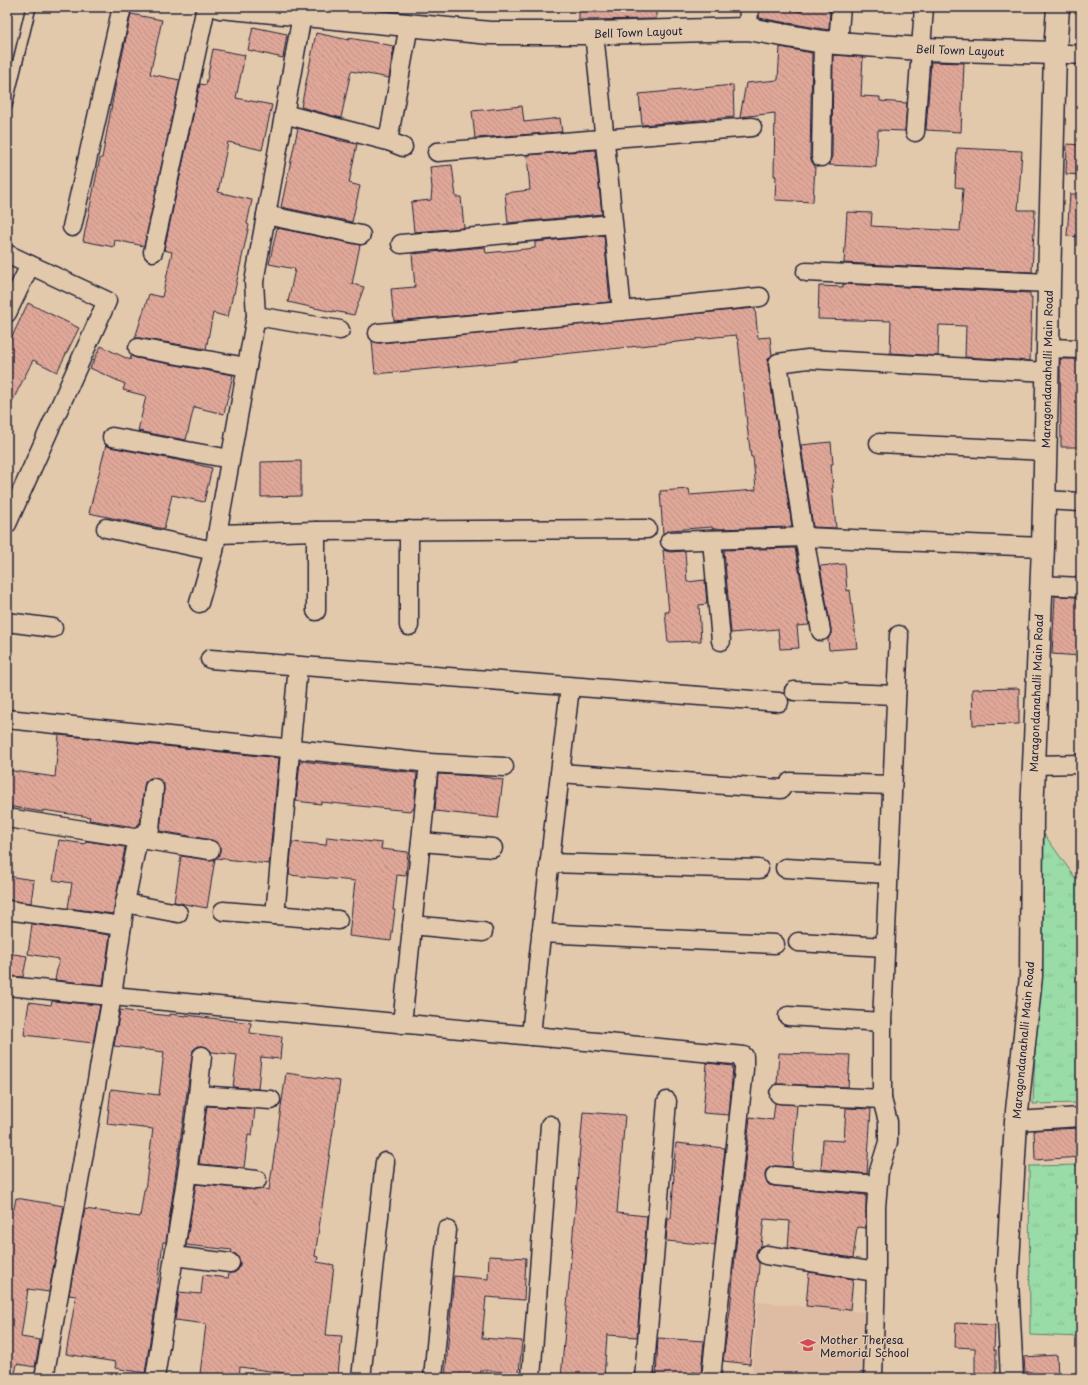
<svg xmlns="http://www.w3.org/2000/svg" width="1088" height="1385" font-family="'Playpen Sans',sans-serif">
<defs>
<pattern id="grass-tufts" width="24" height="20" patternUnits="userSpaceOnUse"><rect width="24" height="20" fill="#9adca7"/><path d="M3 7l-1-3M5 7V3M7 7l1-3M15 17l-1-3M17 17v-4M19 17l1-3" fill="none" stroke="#84bc91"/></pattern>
<pattern id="building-back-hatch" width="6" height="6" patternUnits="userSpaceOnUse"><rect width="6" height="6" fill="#dfa798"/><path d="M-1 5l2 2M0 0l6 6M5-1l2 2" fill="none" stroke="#bf8f84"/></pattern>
</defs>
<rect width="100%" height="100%" fill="#e3c9ab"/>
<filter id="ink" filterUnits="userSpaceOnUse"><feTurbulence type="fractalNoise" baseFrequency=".025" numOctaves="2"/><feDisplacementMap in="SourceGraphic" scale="8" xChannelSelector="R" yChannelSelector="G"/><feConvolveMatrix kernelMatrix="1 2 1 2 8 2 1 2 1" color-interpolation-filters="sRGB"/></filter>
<g filter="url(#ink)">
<polygon fill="#debca3" points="758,1302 864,1312 861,1378 751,1378"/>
<g fill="url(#grass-tufts)" stroke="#5e7f71">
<polygon points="1044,834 1081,886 1081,1103 1033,1104"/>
<polygon points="1081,1165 1081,1337 1030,1335 1029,1166"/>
</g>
<g fill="url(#building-back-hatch)" stroke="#22223b">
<polygon points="579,7 656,7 656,19 579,20"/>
<polygon points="760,7 775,7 802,12 803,7 830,7 829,30 759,18"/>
<polygon points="131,14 162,20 150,74 180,80 144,246 115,240 114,247 83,241 100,158 102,158 119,66 120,62 121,62"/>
<polygon points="253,27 287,34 283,58 248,50"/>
<polygon points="316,33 349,40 349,38 394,46 389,78 351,71 341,118 301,107"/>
<polygon points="780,47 812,53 810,157 812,162 815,166 813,202 775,200 776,176 774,176 775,113 740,117 746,83 778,80"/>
<polygon points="213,49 245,55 236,98 272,105 262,150 228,142 218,192 252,200 247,224 249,225 234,294 233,294 228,317 213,313 206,349 140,338 135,338 149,294 162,297 172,252 164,250 200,84 206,85"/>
<polygon points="833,55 863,57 861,96 880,97 880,101 907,103 905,131 878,130 876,167 828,165 830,162 832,157"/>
<polygon points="931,62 964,63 961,132 926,130"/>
<polygon points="733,85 734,117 642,125 639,94"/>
<polygon points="522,106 524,122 560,118 562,132 475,138 472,111"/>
<polygon points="298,128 337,139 337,140 357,144 349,183 360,186 352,222 281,207"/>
<polygon points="1067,144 1081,145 1081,175 1066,174"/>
<polygon points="957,148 1022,151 1018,210 1035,210 1032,272 844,263 847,212 872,213 871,226 960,231 963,188 955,187"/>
<polygon points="595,150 602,214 508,223 505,193 530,190 527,155"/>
<polygon points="452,165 456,197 461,197 464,228 414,232 411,202 431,200 432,188 430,167"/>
<polygon points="1070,194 1081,194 1081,237 1067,236"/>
<polygon points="277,228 360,245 352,284 364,287 354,315 333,311 333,312 288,302 295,269 269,264"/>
<polygon points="604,235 610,302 394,321 391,289 415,287 412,254 485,247 486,253 535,248 535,242"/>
<polygon points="843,284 1030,293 1030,297 1032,297 1030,361 965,357 966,326 939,325 938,356 890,353 891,321 818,319 819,286 843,287"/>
<polygon points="28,303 79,328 57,372 33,360 7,412 7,347"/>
<polygon points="755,308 758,338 770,337 772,355 768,359 768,365 792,527 713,529 712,527 670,530 663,534 660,491 689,489 690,495 756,490 753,457 751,457 748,434 738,339 737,339 736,335 696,339 696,340 553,355 553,356 518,360 518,361 375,374 372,341 379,343"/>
<polygon points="101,346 130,360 131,356 136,358 233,375 224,414 194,407 186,440 138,431 146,396 123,390 125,384 90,368"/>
<polygon points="1060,359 1080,359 1081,447 1061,447"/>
<polygon points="831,442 833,464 831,464 833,488 832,488 836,528 813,527 801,445"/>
<polygon points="106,445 110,447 182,461 212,468 204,502 172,495 164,529 89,513"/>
<polygon points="301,461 301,496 261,497 261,462"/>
<polygon points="795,548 809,625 797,626 799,648 780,649 778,629 731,633 724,550"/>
<polygon points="663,550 670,552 685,551 687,582 705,580 707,604 699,605 701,641 668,642 665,612 669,612"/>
<polygon points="845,564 847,591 850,590 857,648 829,650 828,639 831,634 831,629 820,566"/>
<polygon points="1055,596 1081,597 1081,656 1052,654"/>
<polygon points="1019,688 1019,724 973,725 972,689"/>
<polygon points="59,735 279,758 269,864 216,858 220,851 220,846 216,842 212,840 160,831 164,789 164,784 160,780 155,778 150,778 145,782 144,787 140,823 135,827 89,820 90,817 43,810 43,812 7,806 7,770 55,777"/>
<polygon points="300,761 417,773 414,809 412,809 411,811 389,809 321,802 321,804 296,801"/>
<polygon points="438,774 476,776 503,780 498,818 435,811"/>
<polygon points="327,837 382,843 381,849 408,852 406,876 397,875 393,910 395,910 391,941 349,936 355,881 289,875 292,842 326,845"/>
<polygon points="59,840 85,844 86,841 125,847 113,914 68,908 72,883 53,880"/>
<polygon points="181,856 208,860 215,859 207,908 174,902"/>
<polygon points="7,876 34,880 31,903 7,900"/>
<polygon points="32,924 110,935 103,985 55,980 59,959 28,954"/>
<polygon points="7,953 27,956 23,977 7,976"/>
<polygon points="52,1001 100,1005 93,1043 24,1035 29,1002 51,1005"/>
<polygon points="120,1010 170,1016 170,1014 186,1016 186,1015 251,1023 250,1033 282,1037 280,1059 261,1057 258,1089 233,1087 237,1055 212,1052 208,1048 203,1046 198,1046 193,1050 166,1242 163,1242 157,1289 158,1289 145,1373 115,1368 116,1362 66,1354 76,1296 69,1295 85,1209 140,1217 144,1190 145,1190 153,1129 107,1124 111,1089 159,1095 164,1052 114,1046"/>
<polygon points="779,1053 850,1055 848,1087 777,1084"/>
<polygon points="707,1063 733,1066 729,1115 703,1113"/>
<polygon points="286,1073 340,1081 315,1256 318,1257 317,1262 334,1265 326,1335 342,1336 338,1374 337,1374 337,1378 306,1378 306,1376 240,1367 239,1378 200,1374 206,1324 175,1320 179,1292 201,1294 203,1275 228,1278 229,1273 234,1273 238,1270 240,1264 239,1259 236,1254 231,1253 232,1250 186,1245 196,1184 256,1190 262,1189 269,1190"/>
<polygon points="775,1103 797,1105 792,1167 776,1166 770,1167 766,1170 765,1175 766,1181 769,1185 774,1186 866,1195 866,1228 857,1227 853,1258 788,1248 790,1221 764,1219 761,1246 758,1249 756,1254 756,1258 759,1263 759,1267 751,1346 750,1364 723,1361 730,1311 736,1246 750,1117 773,1120"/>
<polygon points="207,1106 255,1109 252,1136 248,1135 244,1168 199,1164"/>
<polygon points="846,1108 871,1109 867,1174 821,1169 823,1140 844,1141"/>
<polygon points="583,1112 625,1115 617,1213 647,1216 637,1337 607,1335 604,1378 561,1378"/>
<polygon points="1081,1128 1081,1157 1035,1160 1034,1130"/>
<polygon points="676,1143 725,1148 715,1245 666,1241 668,1218 671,1218 674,1175 673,1175"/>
<polygon points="16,1198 64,1206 49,1292 28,1289 21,1337 40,1340 35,1367 17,1364 15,1374 7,1373 7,1208 14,1209"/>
<polygon points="489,1256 526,1258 524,1300 486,1297 482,1338 522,1341 519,1373 481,1370 480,1378 445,1378 454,1276 488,1279"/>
<polygon points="809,1272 853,1279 850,1310 806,1306"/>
<polygon points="956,1323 995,1325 994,1350 996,1350 996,1373 975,1373 975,1348 955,1347"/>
<polygon points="658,1338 704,1341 701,1373 693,1372 693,1378 656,1378"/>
<polygon points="1057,1355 1058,1378 1033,1378 1032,1372 1025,1372 1024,1357"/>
</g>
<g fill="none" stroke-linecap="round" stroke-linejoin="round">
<defs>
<polyline id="service" points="7,106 31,7"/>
<g id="minor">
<polyline points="748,29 749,7"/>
<polyline points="594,33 622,311"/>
<polyline points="838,43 841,7"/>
<polyline points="1055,53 1081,55"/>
<polyline points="284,114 388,141 403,147"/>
<polyline points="915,132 924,7"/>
<polyline points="388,141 409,25"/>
<polyline points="437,152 752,127"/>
<polyline points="821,157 823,42"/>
<polyline points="266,215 361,235"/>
<polyline points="72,227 122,7"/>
<polyline points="401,244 612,224"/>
<polyline points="153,252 206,7"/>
<polyline points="7,254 107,301 7,524"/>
<polyline points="806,272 1049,283"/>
<polyline points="7,313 30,265"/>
<polyline points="256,316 340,330"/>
<polyline points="378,333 622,311 760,297"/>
<polyline points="138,348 247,367"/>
<polyline points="1048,348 1081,349"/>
<polyline points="112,437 230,459"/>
<polyline points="879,443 1045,451"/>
<polyline points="1044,500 1081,502"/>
<polyline points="106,528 214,551"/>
<polyline points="409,530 409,626"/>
<polyline points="217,534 316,531 647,529"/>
<polyline points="712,540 721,641"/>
<polyline points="670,541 804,537 1043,547"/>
<polyline points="1040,585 1081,587"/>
<polyline points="199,603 214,551 256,316 254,282 302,15"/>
<polyline points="316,611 316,531"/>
<polyline points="7,622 53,628"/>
<polyline points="821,631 804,537 778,363 808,359 1047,372"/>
<polyline points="210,659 779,702"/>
<polyline points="794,691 896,695"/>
<polyline points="7,719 429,763 402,1024"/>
<polyline points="429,763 504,767"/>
<polyline points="1033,765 1081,764"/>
<polyline points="560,773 781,789"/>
<polyline points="790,782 892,785"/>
<polyline points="7,818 210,850"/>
<polyline points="421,842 493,848"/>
<polyline points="549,863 759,869"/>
<polyline points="785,868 888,874"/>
<polyline points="125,903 178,913"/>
<polyline points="7,910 122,926"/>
<polyline points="223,911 338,920"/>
<polyline points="275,915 298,666"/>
<polyline points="412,925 483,932"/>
<polyline points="541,933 775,944"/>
<polyline points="798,942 885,947"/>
<polyline points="7,986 744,1056 744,1069 711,1378"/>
<polyline points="788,1016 882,1022"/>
<polyline points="531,1036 539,954 570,687"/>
<polyline points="779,1094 882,1099"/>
<polyline points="198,1095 271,1100"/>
<polyline points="1016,1121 1081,1117"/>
<polyline points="187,1173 257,1180"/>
<polyline points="775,1176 877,1185"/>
<polyline points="766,1255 876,1272"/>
<polyline points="174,1256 230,1263"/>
<polyline points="44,1378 112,996 125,903 138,838 150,829 154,788"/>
<polyline points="155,1378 187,1173 198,1095 202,1056"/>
<polyline points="361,1378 385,1162"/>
<polyline points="433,1378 447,1230"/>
<polyline points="531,1378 550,1125"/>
<polyline points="644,1378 667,1101"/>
<polyline points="873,1378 876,1272 876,1207 879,1171 888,1142 888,1122 882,1099 882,1022 899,635"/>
</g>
<g id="tertiary">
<polyline points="220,7 490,33 594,33 748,29 823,42 921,49 1055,53"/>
<polyline points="1012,1378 1007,1281 1016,1121 1031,976 1032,814 1043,547 1048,348 1049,283 1055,53 1058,7"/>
</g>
</defs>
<use href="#service" stroke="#22223b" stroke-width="12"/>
<use href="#minor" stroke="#22223b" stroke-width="21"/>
<use href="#tertiary" stroke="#22223b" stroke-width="25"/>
<use href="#service" stroke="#e3c9ab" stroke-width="9"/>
<use href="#minor" stroke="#e3c9ab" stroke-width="18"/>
<use href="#tertiary" stroke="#e3c9ab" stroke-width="22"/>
</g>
</g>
<defs>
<symbol id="school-bare" viewBox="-9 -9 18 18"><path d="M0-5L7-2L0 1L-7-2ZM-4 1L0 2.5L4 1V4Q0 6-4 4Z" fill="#d1495b" stroke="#e3c9ab" stroke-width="2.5" paint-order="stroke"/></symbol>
</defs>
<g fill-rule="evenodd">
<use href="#school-bare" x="797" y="1334" width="22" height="22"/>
</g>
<g text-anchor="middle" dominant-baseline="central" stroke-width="3" stroke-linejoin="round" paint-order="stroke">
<g font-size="11" fill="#22223b" stroke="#e3c9ab">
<text transform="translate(638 32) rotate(-2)">Bell Town Layout</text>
<text transform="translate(960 50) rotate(2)">Bell Town Layout</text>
<text transform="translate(1047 369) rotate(-89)">Maragondanahalli Main Road</text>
<text transform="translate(1036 693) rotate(-88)">Maragondanahalli Main Road</text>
<text transform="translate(1023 1040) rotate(-85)">Maragondanahalli Main Road</text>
</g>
<g font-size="11" fill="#22223b" stroke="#e3c9ab" text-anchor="start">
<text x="820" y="1339">Mother Theresa<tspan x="820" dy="13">Memorial School</tspan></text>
</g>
</g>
<rect width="1088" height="1385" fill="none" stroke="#e3c9ab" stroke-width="24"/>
<rect x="12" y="12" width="1064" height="1361" fill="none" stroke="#22223b" stroke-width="1.5" filter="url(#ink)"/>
</svg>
